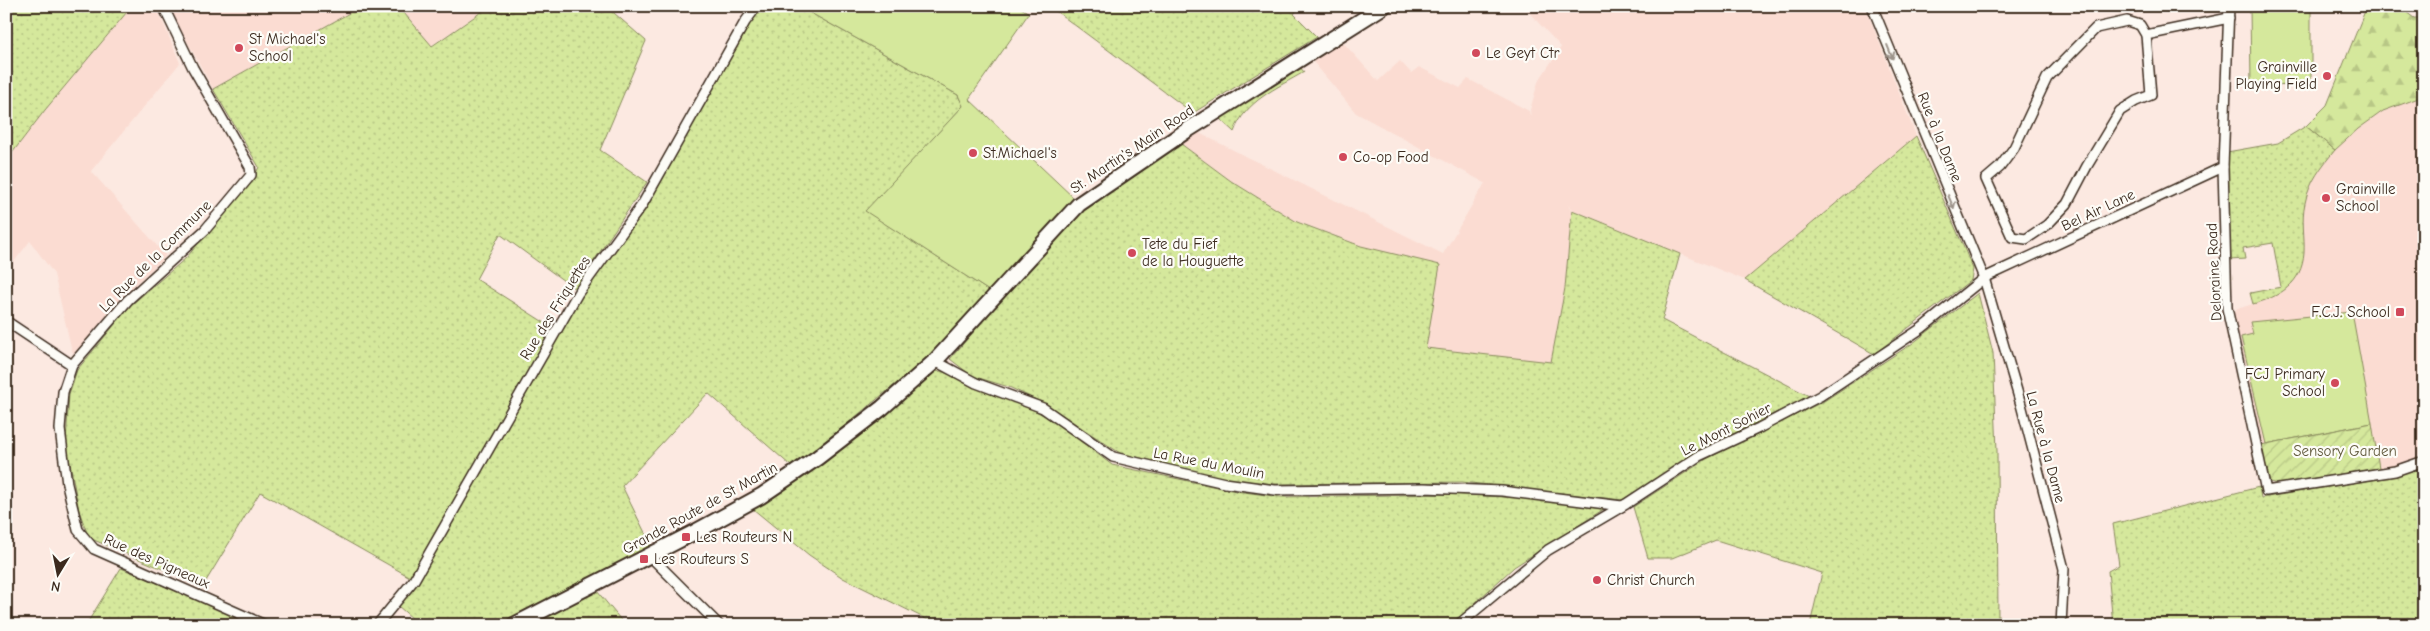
<svg xmlns="http://www.w3.org/2000/svg" width="2430" height="631" font-family="'Comic Neue',sans-serif">
<defs>
<pattern id="grass-dots" width="8" height="8" patternUnits="userSpaceOnUse" patternTransform="scale(1.25)"><rect width="8" height="8" fill="#d5e89c"/><path d="M2 2h.1M6 6h.1" fill="none" stroke="#b8c786" stroke-width="1.8" stroke-linecap="round"/></pattern>
<pattern id="forest-firs" width="22" height="20" patternUnits="userSpaceOnUse" patternTransform="scale(1.25)"><rect width="22" height="20" fill="#d5e89c"/><path d="M5 1l3.5 6h-7zM16 11l3.5 6h-7z" fill="#b8c786"/></pattern>
<pattern id="garden-furrows" width="10" height="10" patternUnits="userSpaceOnUse" patternTransform="scale(1.25)"><rect width="10" height="10" fill="#d5e89c"/><path d="M-1 1l2-2M0 10L10 0M9 11l2-2" fill="none" stroke="#b8c786"/></pattern>
</defs>
<rect width="100%" height="100%" fill="#fce9e1"/>
<filter id="ink" filterUnits="userSpaceOnUse"><feTurbulence type="fractalNoise" baseFrequency=".02" numOctaves="2"/><feDisplacementMap in="SourceGraphic" scale="10" xChannelSelector="R" yChannelSelector="G"/><feConvolveMatrix kernelMatrix="1 2 1 2 8 2 1 2 1" color-interpolation-filters="sRGB"/></filter>
<g filter="url(#ink)">
<g fill="#fbdcd2">
<polygon points="132,6 156,6 180,63 91,171 166,256 125,294 75,355 72,351 54,274 30,241 6,272 6,161 45,110"/>
<polygon points="168,6 362,6 213,89"/>
<polygon points="398,6 490,6 431,46"/>
<polygon points="1523,6 1865,6 1916,136 1745,280 1572,210 1568,205 1573,214 1565,288 1551,363 1425,348 1361,246 1297,222 1231,181 1181,144 1197,132 1443,254 1485,183 1356,113 1310,58 1340,39 1378,81 1400,61 1411,73 1419,67 1460,88 1468,79 1529,111 1531,120 1530,110 1538,82 1561,47"/>
<polygon points="2424,96 2424,455 2396,465 2278,484 2270,482 2232,315 2237,309 2253,304 2250,293 2281,287 2273,243 2243,248 2245,259 2230,260 2227,152 2278,143 2306,126 2335,149 2358,129 2383,111"/>
</g>
<g fill="url(#grass-dots)" stroke="#88895d">
<polygon points="6,6 132,6 45,110 6,161"/>
<polygon points="362,6 398,6 432,46 490,6 606,6 646,41 600,150 647,182 575,289 500,234 476,279 553,328 445,522 410,577 260,492 203,586 89,538 79,511 66,442 69,394 77,370 131,305 186,258 253,179 259,167 213,89"/>
<polygon points="762,6 798,6 958,95 963,106 866,211 989,291 930,356 811,453 791,466 708,393 622,486 652,547 500,625 420,625 398,606 415,582 566,322 595,275 645,211 749,23"/>
<polygon points="1049,6 1290,6 1296,11 1294,14 1317,37 1193,113"/>
<path d="M 1299,66 L 1304,72 C 1277,88 1245,101 1234,132 L 1219,118 Z"/>
<path d="M 2306,126 L 2335,150 C 2322,166 2309,182 2305,203 C 2301,220 2305,236 2304,253 C 2302,284 2279,297 2253,304 L 2250,293 L 2281,287 L 2273,243 L 2243,248 L 2245,259 L 2230,260 L 2227,152 L 2278,143 Z"/>
<polygon points="1916,136 1973,269 1971,280 1874,354 1745,280"/>
<polygon points="1181,144 1231,181 1297,222 1361,246 1440,265 1426,348 1551,362 1565,288 1572,210 1680,254 1662,320 1809,396 1700,451 1622,500 1462,482 1274,484 1228,479 1120,453 1045,404 1009,387 972,376 950,359 1076,213"/>
<polygon points="1978,293 1993,353 1997,451 1998,625 1810,625 1822,573 1716,540 1672,558 1648,558 1633,507 1708,458 1824,401 1913,343"/>
<polygon points="941,371 1024,405 1053,420 1112,465 1236,491 1281,497 1451,494 1525,498 1604,509 1514,567 1451,625 938,625 843,578 809,555 753,509 836,450 931,372"/>
<polygon points="2424,467 2424,625 2113,625 2108,571 2119,565 2113,524 2259,487 2261,498 2390,477"/>
<polygon points="121,568 253,623 255,625 86,625"/>
<polygon points="597,591 625,625 527,625"/>
</g>
<polygon fill="url(#forest-firs)" stroke="#88895d" points="2367,6 2398,6 2414,18 2420,18 2424,27 2424,96 2383,111 2358,129 2335,150 2306,126 2327,105"/>
<g fill="#d5e89c" stroke="#88895d">
<polygon points="798,6 1018,6 1029,13 969,99 1075,199 989,291 865,211 963,106 958,95"/>
<polygon points="2250,6 2311,6 2311,85 2251,86"/>
<polygon points="2352,312 2372,423 2266,444 2241,337 2253,334 2250,322"/>
</g>
<polygon fill="url(#garden-furrows)" stroke="#88895d" points="2372,423 2379,468 2278,484 2270,482 2261,445"/>
<g fill="none" stroke-linecap="round" stroke-linejoin="round">
<defs>
<g id="minor">
<polyline points="1872,6 1984,278 2022,408 2064,569 2061,625"/>
<polyline points="2229,6 2223,167 2227,308 2266,491 2395,471 2424,461"/>
<polygon points="2127,21 2140,25 2146,35 2151,95 2136,101 2120,111 2087,166 2067,204 2047,225 2026,239 2012,237 1986,179 2000,167 2014,148 2047,78 2096,28"/>
<polyline points="2146,35 2229,18"/>
<polyline points="6,321 72,365 63,392 60,429 67,484 78,530 94,549 265,625"/>
<polyline points="935,361 976,383 1043,408 1113,457 1225,483 1275,490 1424,488 1502,491 1622,506"/>
<polyline points="72,365 128,300 205,230 251,175 250,167 193,68 163,6"/>
<polyline points="650,556 719,625"/>
<polyline points="377,625 414,580 578,293 642,205 745,22 757,6"/>
<polyline points="1458,625 1548,550 1626,504 1699,456 1759,428 1820,396 1922,328 1984,278 2223,167"/>
</g>
<polyline id="primary" points="514,625 695,532 761,496 817,458 882,408 935,361 1079,204 1186,131 1384,6"/>
</defs>
<use href="#minor" stroke="#3b2a1e" stroke-width="12"/>
<use href="#primary" stroke="#3b2a1e" stroke-width="18"/>
<use href="#minor" stroke="#fdfcf7" stroke-width="9"/>
<use href="#primary" stroke="#fdfcf7" stroke-width="14"/>
</g>
<defs><path id="oneway-shaft" d="M-6 0H5M1.5-3L5.5 0L1.5 3" fill="none" stroke-width="1.6" stroke-linecap="round" stroke-linejoin="round" transform="scale(1.25)"/></defs>
<g stroke="#9c938a">
<use href="#oneway-shaft" transform="translate(1890 52) rotate(68)"/>
<use href="#oneway-shaft" transform="translate(1951 202) rotate(67)"/>
</g>
</g>
<g fill="#d1495b" stroke="#fdfcf7" stroke-width="2">
<circle cx="239" cy="48" r="5"/>
<circle cx="1476" cy="53" r="5"/>
<circle cx="2327" cy="76" r="5"/>
<circle cx="973" cy="153" r="5"/>
<circle cx="1343" cy="157" r="5"/>
<circle cx="2326" cy="198" r="5"/>
<circle cx="1132" cy="253" r="5"/>
<rect x="2395" y="307" width="10" height="10" rx="2.5"/>
<circle cx="2335" cy="383" r="5"/>
<rect x="681" y="532" width="10" height="10" rx="2.5"/>
<rect x="639" y="554" width="10" height="10" rx="2.5"/>
<circle cx="1597" cy="580" r="5"/>
</g>
<g text-anchor="middle" dominant-baseline="central" stroke-width="4.5" stroke-linejoin="round" paint-order="stroke">
<g font-size="15" fill="#3b2a1e" stroke="#fdfcf7" text-anchor="start">
<text x="249" y="39">St Michael's<tspan x="249" dy="17">School</tspan></text>
<text x="1486" y="53">Le Geyt Ctr</text>
<text x="2317" y="67" text-anchor="end">Grainville<tspan x="2317" dy="17">Playing Field</tspan></text>
<text x="983" y="153">St.Michael's</text>
<text x="1353" y="157">Co-op Food</text>
<text x="2336" y="189">Grainville<tspan x="2336" dy="17">School</tspan></text>
<text x="1142" y="244">Tete du Fief<tspan x="1142" dy="17">de la Houguette</tspan></text>
<text x="2390" y="312" text-anchor="end">F.C.J. School</text>
<text x="2325" y="374" text-anchor="end">FCJ Primary<tspan x="2325" dy="17">School</tspan></text>
<text x="696" y="537">Les Routeurs N</text>
<text x="654" y="559">Les Routeurs S</text>
<text x="1607" y="580">Christ Church</text>
</g>
<g font-size="15" fill="#3b2a1e" stroke="#fdfcf7">
<text transform="translate(1940 137) rotate(68)">Rue à la Dame</text>
<text transform="translate(1132 149) rotate(-34)">St. Martin's Main Road</text>
<text transform="translate(2098 210) rotate(-25)">Bel Air Lane</text>
<text transform="translate(155 256) rotate(-45)">La Rue de la Commune</text>
<text transform="translate(2214 272) rotate(-93)">Deloraine Road</text>
<text transform="translate(555 308) rotate(-58)">Rue des Friquettes</text>
<text transform="translate(1726 429) rotate(-27)">Le Mont Sohier</text>
<text transform="translate(2046 447) rotate(75)">La Rue à la Dame</text>
<text transform="translate(1209 463) rotate(11)">La Rue du Moulin</text>
<text transform="translate(700 508) rotate(-29)">Grande Route de St Martin</text>
<text transform="translate(157 561) rotate(24)">Rue des Pigneaux</text>
</g>
<g font-size="15" fill="#625a3e" stroke="#fdfcf7">
<text x="2345" y="451">Sensory Garden</text>
</g>
</g>
<rect width="2430" height="631" fill="none" stroke="#fdfcf7" stroke-width="25"/>
<rect x="12" y="12" width="2405" height="606" fill="none" stroke="#3b2a1e" stroke-width="2" filter="url(#ink)"/>
<g transform="translate(58 574) rotate(190)" stroke="#fdfcf7" stroke-width="4" paint-order="stroke">
<path d="M0-4L9 19L0 12L-9 19Z" fill="#3b2a1e"/>
<text y="-8" font-size="14" font-weight="bold" text-anchor="middle" fill="#3b2a1e">N</text>
</g>
</svg>
